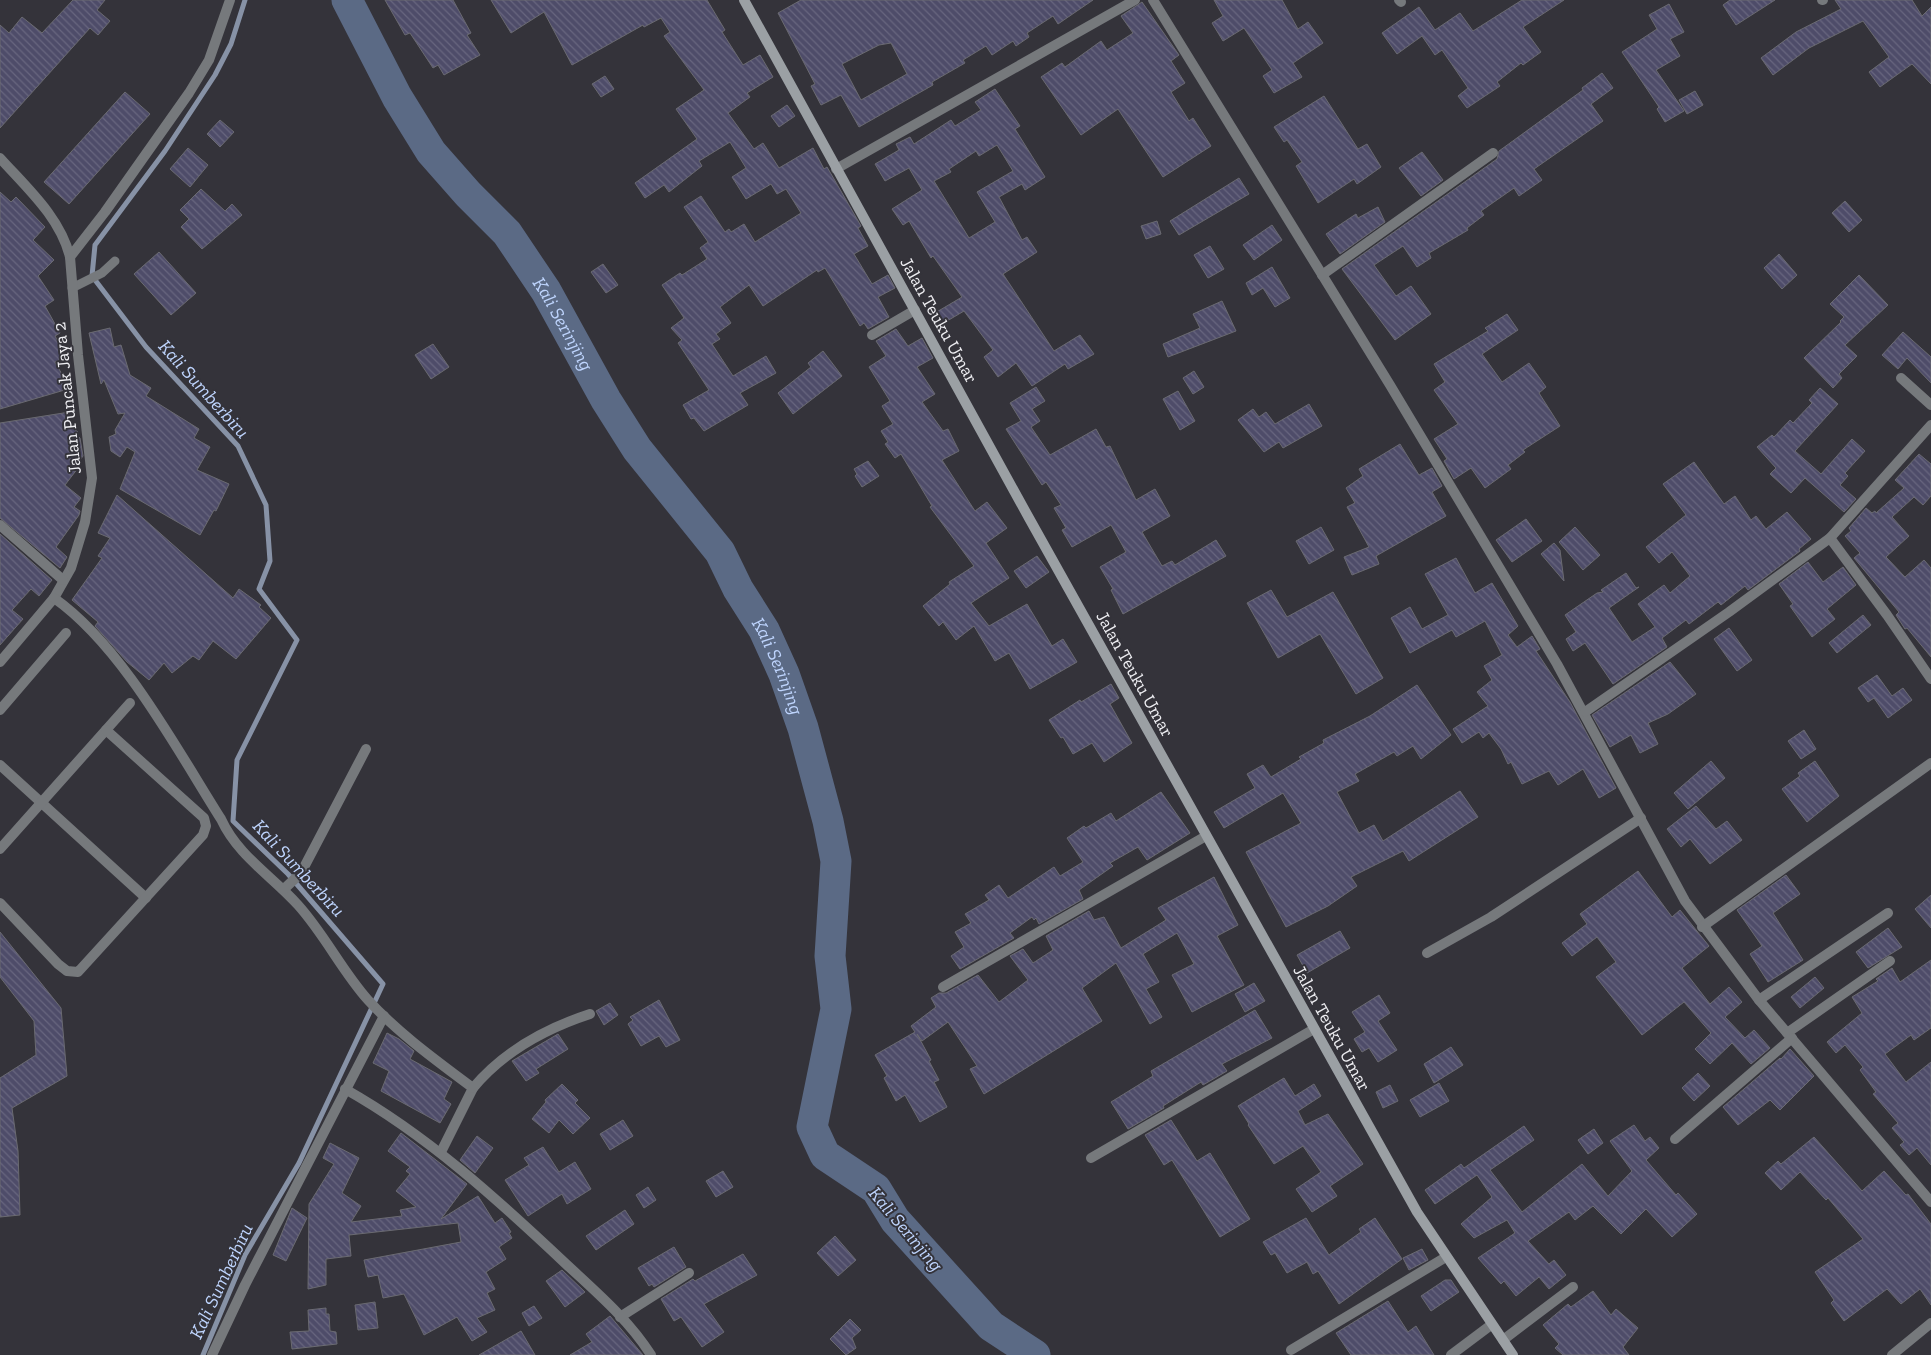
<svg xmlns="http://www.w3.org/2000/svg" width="1931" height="1355" font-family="'Zilla Slab',serif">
<defs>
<pattern id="building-back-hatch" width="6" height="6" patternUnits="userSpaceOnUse" patternTransform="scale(1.25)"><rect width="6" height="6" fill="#4e4c69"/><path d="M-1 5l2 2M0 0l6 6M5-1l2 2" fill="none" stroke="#68667f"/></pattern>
</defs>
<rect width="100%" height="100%" fill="#34333a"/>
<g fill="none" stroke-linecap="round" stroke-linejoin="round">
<polyline stroke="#8792a6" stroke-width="5" points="203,1355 245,1255 299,1163 383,984 288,874 233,821 237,760 297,640 259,589 270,561 266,505 238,446 146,347 92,276 95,245 165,151 215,75 231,44 245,0"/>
<path stroke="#5b6a85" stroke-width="31" id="s1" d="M 347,0 L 397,97 L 431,152 L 468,194 L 507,233 L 546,291 L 606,400 L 637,449 L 720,552 L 738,589 L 764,630 L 784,674 L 803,728 L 828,821 L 836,861 L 830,956 L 836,1009 L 812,1127 L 825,1155 L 876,1189 L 895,1220 L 991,1326 L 1035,1355"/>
</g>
<g fill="url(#building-back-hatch)" stroke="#6a6a71" fill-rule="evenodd">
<polygon points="73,0 105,0 97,10 110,21 98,35 90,28 0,128 0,25 9,33 22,17 42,33"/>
<polygon points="385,0 453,0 471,33 467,35 480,55 444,75 438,65 433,68 410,33 405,35"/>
<polygon points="491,0 707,0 725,30 722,32 743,65 760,55 773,77 747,93 750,97 728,113 754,149 763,143 779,168 813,148 824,169 827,167 834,179 861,226 858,228 868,246 854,254 872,284 888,275 895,288 878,297 889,317 868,329 864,323 860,326 825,268 818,272 817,270 763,306 749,285 720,307 731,323 716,334 720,339 712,344 733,376 766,356 776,373 740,393 748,405 704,431 694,418 691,419 683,405 709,390 678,343 682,340 671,328 684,318 662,285 680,273 682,275 707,259 700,248 708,242 684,207 701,196 725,232 729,229 731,232 744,224 755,242 801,213 786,189 777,194 771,184 746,199 732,177 746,168 730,142 699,161 702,166 669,192 664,185 645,198 635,183 697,139 676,109 704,90 664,36 670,32 661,18 644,27 643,25 572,65 544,12 511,33"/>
<path d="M 801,0 L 1093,0 L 1058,24 L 1053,16 L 1027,33 L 1029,37 L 1016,46 L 1013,41 L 992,55 L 986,46 L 963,60 L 965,63 L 932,82 L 933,85 L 859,127 L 841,95 L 821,105 L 811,86 L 815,84 L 778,13 ZM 891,43 L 907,74 L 861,100 L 842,64 L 879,45 Z"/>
<polygon points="1214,0 1282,0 1298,29 1308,22 1323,43 1293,63 1302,77 1274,93 1263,76 1272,70 1244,28 1223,41 1212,23 1223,16"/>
<polygon points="1522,0 1564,0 1523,27 1541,52 1523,65 1521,63 1497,82 1500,86 1467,108 1458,96 1468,88 1442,50 1435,55 1422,36 1397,54 1382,33 1419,7 1435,30 1460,13 1473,31"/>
<polygon points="1730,0 1775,0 1736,25 1723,5"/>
<polygon points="1835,0 1912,0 1922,16 1931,7 1931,84 1912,64 1880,87 1869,72 1889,57 1863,21 1809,48 1773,75 1761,58 1796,32 1841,9"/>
<polygon points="1142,2 1179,55 1171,61 1185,83 1171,92 1189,121 1193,118 1211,146 1163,177 1118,109 1081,135 1041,77 1062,63 1065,67 1101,41 1107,50 1133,33 1121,16"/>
<polygon points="1669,4 1684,32 1670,39 1680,56 1656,70 1684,111 1665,122 1657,109 1659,107 1622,52 1657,29 1649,15"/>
<polygon points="1602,73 1613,88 1591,104 1603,121 1534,169 1542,180 1519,196 1514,188 1481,211 1484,215 1467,228 1468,230 1429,253 1431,258 1417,267 1403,246 1374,265 1396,296 1411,286 1431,314 1395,340 1342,269 1497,159 1499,151 1583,90 1582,88"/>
<polygon points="605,76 614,89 601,97 592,84"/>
<path d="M 995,89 L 1020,126 L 1015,129 L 1045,177 L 1025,190 L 1022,184 L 999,197 L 1022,240 L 1027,237 L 1037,252 L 1003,274 L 1054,351 L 1080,335 L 1094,354 L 1068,369 L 1065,364 L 1032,386 L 1016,363 L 998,377 L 984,357 L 993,350 L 964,311 L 942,324 L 935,313 L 962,297 L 933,256 L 931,258 L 909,221 L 903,225 L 892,209 L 922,190 L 909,168 L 885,181 L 875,164 L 899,150 L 896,144 L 910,137 L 914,144 L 951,120 L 955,126 L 981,110 L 975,102 ZM 997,145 L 1013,171 L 977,192 L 995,222 L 969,238 L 934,181 L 951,172 L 949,169 L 976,151 L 979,156 Z"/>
<polygon points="1695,91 1703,105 1687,114 1679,100"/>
<polygon points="125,92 150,114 69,204 44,182"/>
<polygon points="1324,96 1358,149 1367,144 1381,167 1357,184 1354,179 1318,203 1296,166 1302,162 1287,140 1284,142 1274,127"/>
<polygon points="787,105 795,116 779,127 771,116"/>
<polygon points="220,120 234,132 220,147 207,134"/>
<polygon points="188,148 208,165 190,187 170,169"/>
<polygon points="1422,152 1443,180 1421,196 1399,168"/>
<polygon points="1239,178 1249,194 1179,235 1170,221"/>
<polygon points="201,189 225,211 232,204 242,215 202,249 181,227 189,219 180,210"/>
<polygon points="0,192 11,202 16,197 45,227 33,240 54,260 38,276 54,300 45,306 60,333 55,336 66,356 55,362 64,378 61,381 68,389 0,409"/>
<polygon points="1845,201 1862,220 1849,232 1832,213"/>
<polygon points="1378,207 1385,222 1340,254 1326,234 1356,214 1358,218"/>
<polygon points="1157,221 1161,234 1146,239 1141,226"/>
<polygon points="1272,225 1282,240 1254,260 1243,245"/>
<polygon points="1210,246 1224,269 1208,278 1194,255"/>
<polygon points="159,252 196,293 171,315 134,274"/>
<polygon points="1779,254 1797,275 1782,289 1764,268"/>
<polygon points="603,264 618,285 606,293 591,272"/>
<polygon points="1272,267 1290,298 1275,307 1263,288 1252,295 1246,283"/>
<polygon points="1859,275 1888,305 1845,345 1857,356 1839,374 1842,378 1833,388 1804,358 1841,322 1840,321 1844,317 1830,304"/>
<polygon points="1222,301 1236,331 1168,357 1163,344 1200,328 1193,314"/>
<polygon points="1507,314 1518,330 1482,354 1502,382 1529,363 1546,387 1539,393 1560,426 1523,450 1525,452 1508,465 1511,469 1485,488 1471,468 1454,479 1444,461 1447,459 1434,439 1458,424 1434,390 1445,382 1434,364 1488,331 1485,328"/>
<polygon points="110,328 114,347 121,345 130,375 151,388 146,396 199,429 194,438 210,447 197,470 229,484 216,511 214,510 200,535 120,489 135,452 127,447 120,457 111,451 109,437 116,434 115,430 125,413 118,414 104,380 101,384 89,333"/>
<polygon points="896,329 908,346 922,338 933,358 917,367 935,394 922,402 943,431 948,429 959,451 942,460 975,511 987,502 1007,528 986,543 1009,578 971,603 989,626 1027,604 1052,646 1063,639 1077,662 1030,689 1009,653 995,661 974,626 956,640 943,622 939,626 923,606 950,584 949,582 974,566 930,507 932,506 901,454 895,458 885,444 888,442 881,431 893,424 882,406 890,401 869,367 886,356 876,341"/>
<polygon points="1903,332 1931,357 1931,383 1907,358 1898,369 1882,355"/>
<polygon points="433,344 449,367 431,379 415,355"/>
<polygon points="823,351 842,376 793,414 778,393 811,367 808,363"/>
<polygon points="1194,371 1204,387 1193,394 1183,378"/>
<polygon points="1036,387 1045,401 1032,409 1040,421 1031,427 1050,455 1096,429 1106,447 1110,446 1136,500 1155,489 1170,516 1142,532 1162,566 1172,561 1175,565 1216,540 1226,556 1123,614 1111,590 1113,589 1100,567 1126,552 1111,525 1072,547 1062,530 1066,528 1054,508 1061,505 1046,482 1042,485 1006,429 1021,421 1010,403"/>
<polygon points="1820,388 1838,404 1795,451 1821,474 1852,439 1865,451 1845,473 1848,476 1840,485 1856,499 1844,512 1805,478 1791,493 1770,474 1776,468 1757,447 1772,435 1774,437 1790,420 1793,423 1812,403 1809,400"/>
<polygon points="1178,391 1195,421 1180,430 1163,399"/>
<polygon points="1309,404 1322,426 1283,448 1279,442 1264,452 1238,420 1253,409 1259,417 1266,412 1275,424"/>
<polygon points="76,411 65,423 78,432 76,434 80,438 83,456 76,466 78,468 65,485 81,498 74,507 80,511 79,515 56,547 67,557 60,568 0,518 0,423"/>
<polygon points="1400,444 1419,475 1432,468 1442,486 1432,492 1446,516 1376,556 1379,564 1352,575 1344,557 1369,547 1347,507 1355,503 1346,488 1363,476 1359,469"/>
<polygon points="1919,454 1931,464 1931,496 1923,505 1914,497 1892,517 1909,536 1886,557 1905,577 1924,560 1931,568 1931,657 1907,628 1905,629 1896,615 1899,612 1854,558 1860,553 1845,536 1851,531 1849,528 1866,508 1872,513 1875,511 1876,513 1904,488 1895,480"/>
<polygon points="868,461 879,476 862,487 855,476 857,474 854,469"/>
<polygon points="1694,462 1724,504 1735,496 1751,520 1756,516 1766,529 1787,512 1811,539 1799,549 1800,551 1748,590 1745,586 1721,605 1718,602 1689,624 1686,620 1662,638 1667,647 1613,684 1585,643 1573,651 1566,639 1576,632 1565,615 1597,593 1603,592 1601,590 1626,573 1636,588 1639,587 1609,608 1632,642 1655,627 1638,604 1664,585 1670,593 1690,576 1672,552 1659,563 1646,547 1686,515 1663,484"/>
<polygon points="117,495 233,598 239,589 261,605 259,607 271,618 236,659 213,641 199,660 193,656 172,673 164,663 149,680 127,662 95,626 98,622 72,600 102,558 98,556 110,538 98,533"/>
<polygon points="1526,519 1542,541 1512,562 1496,540"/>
<polygon points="1321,527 1334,550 1309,564 1296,541"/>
<polygon points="1575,527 1600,555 1583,570 1559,542"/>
<polygon points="0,534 52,580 39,596 31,589 12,610 23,619 0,645"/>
<polygon points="1554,543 1560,550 1564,581 1541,554"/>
<polygon points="1037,556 1049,572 1026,588 1014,571"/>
<polygon points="1456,558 1475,593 1492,583 1518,626 1508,635 1517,647 1532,636 1540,649 1536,651 1570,702 1616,788 1599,798 1583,769 1558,785 1549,771 1522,784 1511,762 1508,764 1501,749 1489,733 1483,738 1479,732 1462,743 1453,729 1488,706 1477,692 1492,680 1484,666 1502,655 1485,621 1456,637 1452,630 1410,653 1391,618 1410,607 1422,629 1448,615 1425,574"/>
<polygon points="1808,562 1823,582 1843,567 1856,585 1827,609 1835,619 1812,637 1790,606 1793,604 1779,584"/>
<polygon points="1271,590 1287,617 1333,592 1383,678 1356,694 1320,634 1278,658 1247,603"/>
<polygon points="1863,615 1871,625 1837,653 1829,643"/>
<polygon points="1729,628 1752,660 1737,671 1714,639"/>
<polygon points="1670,662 1696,694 1668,714 1648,723 1658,744 1640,753 1631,735 1610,747 1592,715"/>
<polygon points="1877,675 1892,696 1903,688 1912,700 1888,718 1874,698 1868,702 1858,688"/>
<polygon points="1111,684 1119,698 1110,704 1132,743 1104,762 1092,743 1073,754 1063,737 1061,738 1049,720 1080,700 1081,702"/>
<polygon points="1417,685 1451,735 1421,759 1413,746 1397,756 1394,752 1355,774 1359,781 1337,792 1359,833 1374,825 1383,841 1460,791 1478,817 1409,861 1403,851 1351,877 1357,886 1328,906 1286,927 1246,852 1301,823 1283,793 1224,828 1214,812 1255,788 1247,774 1263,765 1271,777 1301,759 1299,757 1324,743 1323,740 1370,716"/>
<polygon points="1804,730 1816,749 1801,759 1788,741"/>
<polygon points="1711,761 1725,778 1688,809 1674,793"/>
<polygon points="1815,761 1839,796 1807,822 1782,789 1800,776 1798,773"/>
<polygon points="1161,792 1190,833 1147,860 1138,847 1110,863 1113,866 1079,890 1083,899 1039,924 1036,918 1034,920 1032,917 1010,933 1014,938 960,969 951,956 964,947 955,932 971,923 965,914 989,900 985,895 999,885 1008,898 1054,867 1060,876 1083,862 1067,838 1084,826 1086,828 1111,813 1116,821"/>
<polygon points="1696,806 1716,829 1727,821 1742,840 1710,864 1690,839 1681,847 1667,829"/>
<polygon points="1638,871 1672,917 1680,910 1709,946 1682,968 1710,1004 1729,987 1742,1002 1725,1017 1745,1038 1754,1030 1770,1048 1751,1064 1732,1043 1710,1064 1695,1049 1711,1033 1684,1002 1642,1035 1596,977 1616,962 1597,937 1572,956 1562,943 1587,924 1580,914"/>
<polygon points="1786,875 1800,894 1773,913 1803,960 1768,982 1750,954 1762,946 1737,910"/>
<polygon points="1214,877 1238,925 1217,936 1244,985 1192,1012 1172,975 1194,964 1177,933 1143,954 1159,982 1146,989 1162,1017 1150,1024 1116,963 1082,988 1102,1021 984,1094 970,1069 977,1066 948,1022 922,1041 917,1034 931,1060 929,1061 939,1080 934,1082 947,1107 920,1122 905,1095 896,1101 884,1078 887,1076 875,1055 915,1032 911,1026 936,1007 931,998 939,993 946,993 978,975 999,1002 1028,980 1010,956 1023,949 1033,963 1053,950 1046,936 1089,911 1094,920 1104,917 1121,948 1166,920 1158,908"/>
<polygon points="1931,895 1931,928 1915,909"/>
<polygon points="1888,928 1902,947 1868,968 1856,952"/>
<polygon points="1340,931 1350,948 1307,973 1297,955"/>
<polygon points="0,932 61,1008 67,1076 12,1108 18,1151 20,1215 0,1217 0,1078 36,1055 34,1021 0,977"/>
<polygon points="1931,960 1931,1028 1914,1040 1911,1035 1885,1054 1906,1082 1931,1062 1931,1165 1917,1148 1909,1155 1900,1145 1904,1142 1892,1128 1898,1123 1873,1094 1876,1092 1860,1070 1863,1067 1845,1045 1836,1053 1827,1042 1862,1013 1852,997 1878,981 1876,979 1892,968 1900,982"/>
<polygon points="1815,977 1824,988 1800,1008 1791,997"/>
<polygon points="1254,983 1265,1001 1245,1012 1235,994"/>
<polygon points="1379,995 1390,1013 1378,1021 1397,1050 1378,1062 1369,1048 1362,1052 1354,1039 1365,1032 1352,1012"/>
<polygon points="659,1000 680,1040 666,1047 659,1036 641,1046 628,1024 633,1020 630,1017"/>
<polygon points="610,1003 618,1015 604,1025 596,1011"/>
<polygon points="1255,1010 1272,1038 1222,1064 1227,1071 1203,1085 1201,1082 1163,1106 1164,1108 1128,1129 1111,1102 1153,1076 1151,1071"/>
<polygon points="387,1033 399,1039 414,1051 410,1059 452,1082 444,1099 451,1104 440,1123 381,1091 389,1071 373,1063"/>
<polygon points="558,1034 568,1049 536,1069 539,1073 526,1081 512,1061"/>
<polygon points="1451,1047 1463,1065 1434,1083 1424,1064"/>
<polygon points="1790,1049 1814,1076 1780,1110 1770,1100 1738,1125 1723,1107 1780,1058 1781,1059"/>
<polygon points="1698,1073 1710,1086 1694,1101 1682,1088"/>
<polygon points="1284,1078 1295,1096 1314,1084 1321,1096 1298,1111 1305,1125 1328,1114 1363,1164 1330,1186 1337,1196 1312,1212 1296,1189 1321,1172 1303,1146 1274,1164 1248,1125 1249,1124 1238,1106"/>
<polygon points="1439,1083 1449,1101 1420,1117 1410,1100"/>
<polygon points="562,1084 578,1100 575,1103 590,1118 573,1134 559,1120 549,1133 532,1119 546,1102 545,1100"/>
<polygon points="1390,1085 1398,1101 1383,1108 1376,1092"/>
<polygon points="623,1120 633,1136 610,1150 600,1134"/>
<polygon points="1171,1120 1197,1161 1210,1153 1250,1219 1220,1237 1172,1160 1164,1165 1145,1135"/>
<polygon points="1634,1125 1645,1141 1650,1137 1659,1148 1646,1160 1676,1195 1678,1193 1697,1214 1672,1237 1646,1209 1621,1234 1593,1206 1575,1220 1569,1212 1528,1241 1549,1264 1554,1260 1566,1275 1549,1289 1539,1277 1516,1296 1504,1281 1501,1284 1478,1258 1515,1233 1507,1220 1474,1238 1461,1224 1492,1197 1477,1175 1435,1204 1425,1190 1461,1164 1464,1168 1524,1126 1534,1140 1490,1170 1522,1212 1582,1164 1608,1196 1632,1171 1610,1141"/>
<polygon points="1594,1129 1603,1143 1588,1154 1578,1140"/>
<polygon points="401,1133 467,1184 441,1219 478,1196 495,1223 502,1218 511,1232 509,1233 512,1238 499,1247 506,1259 486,1272 495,1289 487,1293 495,1310 477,1318 487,1332 472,1341 457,1317 424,1335 404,1294 383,1298 378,1275 368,1277 364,1260 461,1242 458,1223 349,1235 351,1256 326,1259 326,1285 308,1289 309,1204 334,1164 323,1158 330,1143 359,1158 342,1193 361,1206 351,1222 402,1216 400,1210 416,1207 396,1191 410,1174 406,1171 410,1167 388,1151"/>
<polygon points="477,1136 493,1148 475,1173 460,1160"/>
<polygon points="1814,1137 1862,1191 1884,1171 1906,1195 1908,1194 1931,1224 1931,1305 1920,1289 1901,1304 1887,1289 1844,1321 1831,1303 1834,1300 1815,1272 1863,1239 1828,1198 1826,1200 1800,1172 1781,1190 1765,1173 1778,1161 1781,1164"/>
<polygon points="543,1147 559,1172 575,1162 591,1189 567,1204 562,1194 528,1216 505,1180 529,1165 524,1158"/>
<polygon points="723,1171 733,1187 716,1197 706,1181"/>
<polygon points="648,1187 656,1200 644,1208 636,1195"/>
<polygon points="292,1208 307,1218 286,1261 273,1255"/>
<polygon points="625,1210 634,1224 596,1250 586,1236"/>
<polygon points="1306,1218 1329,1255 1361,1232 1359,1229 1375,1218 1402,1259 1339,1304 1318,1271 1313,1274 1307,1262 1287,1273 1275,1253 1271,1255 1263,1242"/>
<polygon points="835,1236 856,1260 838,1276 817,1253"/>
<polygon points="674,1247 686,1267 654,1287 652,1284 649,1286 638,1268"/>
<polygon points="1422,1249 1428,1260 1409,1270 1403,1258"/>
<polygon points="743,1254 757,1275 704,1304 724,1332 702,1347 681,1317 674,1321 661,1299 693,1279 695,1281"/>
<polygon points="562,1270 585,1292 565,1307 546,1281"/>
<polygon points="1445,1280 1451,1280 1459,1292 1431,1311 1421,1296"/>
<polygon points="1593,1291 1611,1315 1616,1309 1638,1328 1623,1347 1629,1355 1563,1355 1555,1348 1559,1344 1543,1325 1568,1304 1571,1307"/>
<polygon points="1388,1301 1408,1332 1416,1326 1434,1355 1351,1355 1336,1333"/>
<polygon points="375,1302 378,1328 358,1330 355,1305"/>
<polygon points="534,1306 542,1318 529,1326 522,1313"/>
<polygon points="326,1308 326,1314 329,1314 330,1331 336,1332 337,1344 292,1349 290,1332 309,1331 308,1310"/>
<polygon points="610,1316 643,1355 570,1355 592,1342 586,1334"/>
<polygon points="850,1319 861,1330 852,1338 856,1348 846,1355 830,1339"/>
<polygon points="521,1331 535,1355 479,1355"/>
</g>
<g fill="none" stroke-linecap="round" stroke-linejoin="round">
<polyline stroke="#76797c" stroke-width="9" points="72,288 102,273 115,261"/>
<g stroke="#76797c" stroke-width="10">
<polyline points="1153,0 1390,385 1557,664 1685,901 1759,1000 1931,1202"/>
<polyline points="1399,0 1401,2"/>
<polyline points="1822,0 1823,0"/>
<path d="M 0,158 C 27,188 60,217 70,257 L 78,355 L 92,478 L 85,522 L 71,568 L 54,598 L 0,662"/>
<polyline points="836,169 1135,0"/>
<polyline points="70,257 105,212 189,93 209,60 230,0"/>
<polyline points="1322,275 1493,153"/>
<polyline points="872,335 915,310"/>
<polyline points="1901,378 1931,405"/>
<polyline points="0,525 63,580"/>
<polyline points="1830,538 1887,615 1931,679"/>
<path d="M 54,598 C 122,646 176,748 221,819 C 238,856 272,876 298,905 C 325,935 342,971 368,1000 C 398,1033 437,1061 473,1088 L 441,1152"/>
<polyline points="0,710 66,633"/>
<polyline points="1585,712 1729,612 1830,538 1931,425"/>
<polyline points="0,765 146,898"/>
<polyline points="0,849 130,703"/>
<polyline points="284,889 301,873 366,749"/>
<polyline points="0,903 58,964 67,971 78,972 203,835 206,826 204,818 106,730"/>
<polyline points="1702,927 1931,763"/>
<polyline points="1427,953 1491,917 1641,818"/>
<polyline points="943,987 1206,836"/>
<polyline points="1759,1000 1888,913"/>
<polyline points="1787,1033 1890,961"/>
<path d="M 473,1088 C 504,1051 544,1029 590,1014"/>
<path d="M 345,1089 C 427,1135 497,1199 566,1264 C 596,1292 629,1320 651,1355"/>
<polyline points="1675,1139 1792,1038"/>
<polyline points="1091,1158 1314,1029"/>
<polyline points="620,1317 689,1273"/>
<polyline points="1503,1340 1573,1287"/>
<polyline points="1291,1350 1446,1257"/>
<polyline points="212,1355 245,1285 384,1016"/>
<polyline points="1451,1355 1491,1325"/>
<polyline points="1892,1355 1931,1323"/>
</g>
<polyline stroke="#9ba0a4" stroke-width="10" points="744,0 1029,518 1417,1212 1513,1355"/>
</g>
<g text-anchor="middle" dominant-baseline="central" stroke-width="4" stroke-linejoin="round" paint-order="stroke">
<g font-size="18" fill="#efeff3" stroke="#34333a">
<text transform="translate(939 320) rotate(61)">Jalan Teuku Umar</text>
<text transform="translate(67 398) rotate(-96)">Jalan Puncak Jaya 2</text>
<text transform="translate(1135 674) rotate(61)">Jalan Teuku Umar</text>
<text transform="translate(1332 1028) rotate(61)">Jalan Teuku Umar</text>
</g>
<g font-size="19" font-style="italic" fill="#bed4fd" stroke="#34333a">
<text stroke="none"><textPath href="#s1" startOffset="392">Kali Serinjing</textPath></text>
<text transform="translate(204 389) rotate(48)">Kali Sumberbiru</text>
<text stroke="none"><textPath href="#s1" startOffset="798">Kali Serinjing</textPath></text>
<text transform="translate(299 868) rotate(47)">Kali Sumberbiru</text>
<text transform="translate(906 1229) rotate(50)">Kali Serinjing</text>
<text transform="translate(221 1281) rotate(-65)">Kali Sumberbiru</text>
</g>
</g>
</svg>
